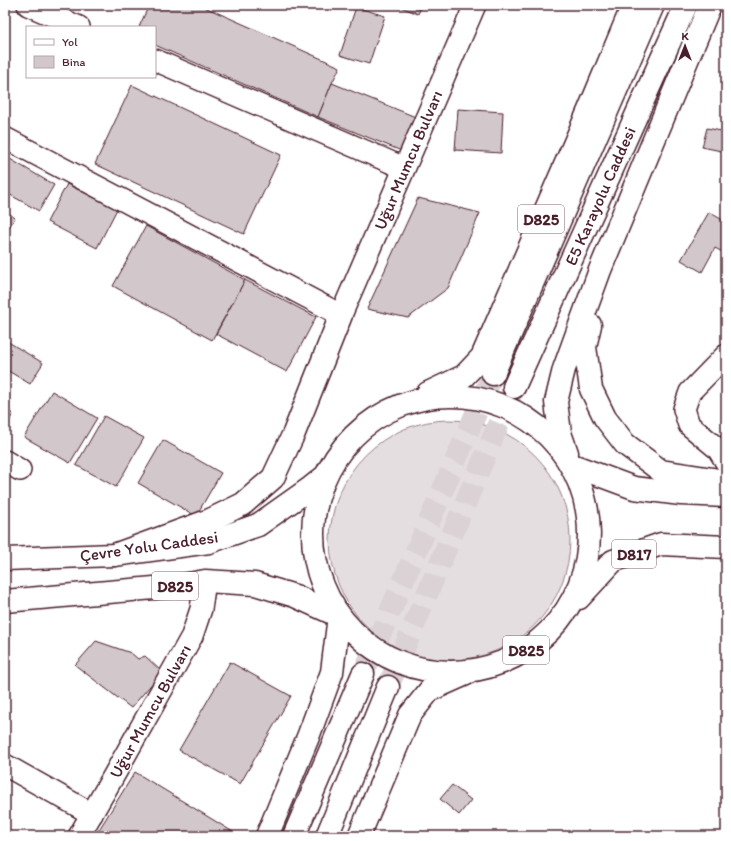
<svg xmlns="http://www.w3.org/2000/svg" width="731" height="841" font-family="Itim,sans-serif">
<rect width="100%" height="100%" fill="#fff"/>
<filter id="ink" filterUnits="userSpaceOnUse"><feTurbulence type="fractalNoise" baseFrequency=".025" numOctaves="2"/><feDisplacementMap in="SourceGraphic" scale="8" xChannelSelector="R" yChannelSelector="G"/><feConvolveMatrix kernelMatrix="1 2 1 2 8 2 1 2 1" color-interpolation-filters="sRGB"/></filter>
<g filter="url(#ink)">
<circle fill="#e5dee0" stroke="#987e86" cx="450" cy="540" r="120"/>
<g fill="#d2c7cb" stroke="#4a1f2b">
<polygon points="149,5 200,5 340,67 332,83 318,117 155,45 155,27 139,27"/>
<polygon points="396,5 422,5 418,14"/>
<polygon points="356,7 385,16 369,64 340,55"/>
<polygon points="332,83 418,118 404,152 318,117"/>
<polygon points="132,85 281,155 244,234 95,164"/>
<polygon points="458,109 503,112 501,153 455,150"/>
<polygon points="707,128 726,132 726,152 702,147"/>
<polygon points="5,156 54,185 39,211 5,192"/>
<polygon points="67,184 117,209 97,248 47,222"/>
<polygon points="418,198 480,213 448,288 408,318 367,309"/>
<polygon points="5,210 15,218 8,229 5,227"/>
<polygon points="709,212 726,222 726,254 715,248 702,272 681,260"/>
<polygon points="146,226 245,280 212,340 113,286"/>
<polygon points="245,280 316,317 287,372 216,334"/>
<polygon points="5,340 43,363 30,384 5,369"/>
<polygon points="52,391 97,418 70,463 24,437"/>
<polygon points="5,409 13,414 5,428"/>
<polygon points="104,416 144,438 116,487 76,465"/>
<polygon points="163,440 221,473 196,516 138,483"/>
<polygon points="96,641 131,653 138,659 145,656 162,672 131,708 75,665"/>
<polygon points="230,662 291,696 240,784 179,750"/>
<polygon points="135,772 233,832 230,836 95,836"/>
<polygon points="452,785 471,800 459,815 440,799"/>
</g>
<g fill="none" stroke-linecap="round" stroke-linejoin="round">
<g stroke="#dbd2d5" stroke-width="22" stroke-dasharray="22 11" stroke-linecap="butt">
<polyline points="363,674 493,374"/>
<polyline points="388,687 514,387"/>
</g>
<defs>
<g id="minor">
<polyline points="28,5 79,27"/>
<polyline points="155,60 404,168"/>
<polyline points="5,138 341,315 475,5"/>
<polyline points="726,355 690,392 684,409 689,425 718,449 726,462"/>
<polyline points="5,461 20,470"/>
<polyline points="5,765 92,814"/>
<polyline points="79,836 113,777 192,636 201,609 205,581"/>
</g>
<g id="highway">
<polyline points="590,325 585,347 591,389 605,418 625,444 661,471 726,481"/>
<polyline points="493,374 653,5"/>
<polyline points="514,387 686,5"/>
<polyline points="428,393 464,376 482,357 589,110 633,5"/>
<circle cx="451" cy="534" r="138"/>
<polyline points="567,453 560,433 556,402 564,369 600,270 710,5"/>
<polyline points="572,465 634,488 681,494 726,496"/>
<polyline points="114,555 210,520 243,504 273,478 294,433 341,315"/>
<polyline points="5,559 114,555 209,542 258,525 309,489 324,477"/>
<polyline points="579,598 613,561 661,544 726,547"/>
<polyline points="5,601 177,586 205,581 255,584 295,596 339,616"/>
<polyline points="267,836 308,737 332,672 339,616"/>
<polyline points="294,836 363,674"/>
<polyline points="327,836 388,687"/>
<polyline points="359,836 410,715 430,690 466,674"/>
</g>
</defs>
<use href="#minor" stroke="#4a1f2b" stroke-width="24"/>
<use href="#highway" stroke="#4a1f2b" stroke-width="25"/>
<use href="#minor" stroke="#fff" stroke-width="21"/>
<use href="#highway" stroke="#fff" stroke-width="22"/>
</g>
</g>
<g text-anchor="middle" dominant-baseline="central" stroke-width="3" stroke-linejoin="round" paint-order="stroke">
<g fill="#fff" stroke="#80626b" stroke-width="1">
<rect x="518" y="205" width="46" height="28" rx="3"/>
<rect x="612" y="540" width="44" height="28" rx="3"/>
<rect x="152" y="572" width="46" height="28" rx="3"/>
<rect x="503" y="636" width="46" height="28" rx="3"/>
</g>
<g font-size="16" font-weight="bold" fill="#4a1f2b">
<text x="541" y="219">D825</text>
<text x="634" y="554">D817</text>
<text x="175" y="586">D825</text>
<text x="526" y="650">D825</text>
</g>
<g font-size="17" fill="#4a1f2b" stroke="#fff">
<text transform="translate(408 160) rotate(-67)">Uğur Mumcu Bulvarı</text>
<text transform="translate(600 196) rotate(-66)">E5 Karayolu Caddesi</text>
<text transform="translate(149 546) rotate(-8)">Çevre Yolu Caddesi</text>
<text transform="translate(150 711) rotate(-61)">Uğur Mumcu Bulvarı</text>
</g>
</g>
<rect width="731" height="841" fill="none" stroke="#fff" stroke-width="20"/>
<rect x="10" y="10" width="711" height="821" fill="none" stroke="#4a1f2b" stroke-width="1.5" filter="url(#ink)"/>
<rect x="26" y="26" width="130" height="52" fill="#ffffff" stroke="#b7a5aa"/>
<rect x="34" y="39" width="20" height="6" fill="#ffffff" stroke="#b7a5aa"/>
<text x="62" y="46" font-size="12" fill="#4a1f2b">Yol</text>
<rect x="34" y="56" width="20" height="12" fill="#d2c7cb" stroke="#b7a5aa"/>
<text x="62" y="66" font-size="12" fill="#4a1f2b">Bina</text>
<g transform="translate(685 46)" stroke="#ffffff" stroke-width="3" paint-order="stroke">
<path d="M0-3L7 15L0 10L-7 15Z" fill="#4a1f2b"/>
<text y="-6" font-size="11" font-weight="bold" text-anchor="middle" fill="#4a1f2b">K</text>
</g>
</svg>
